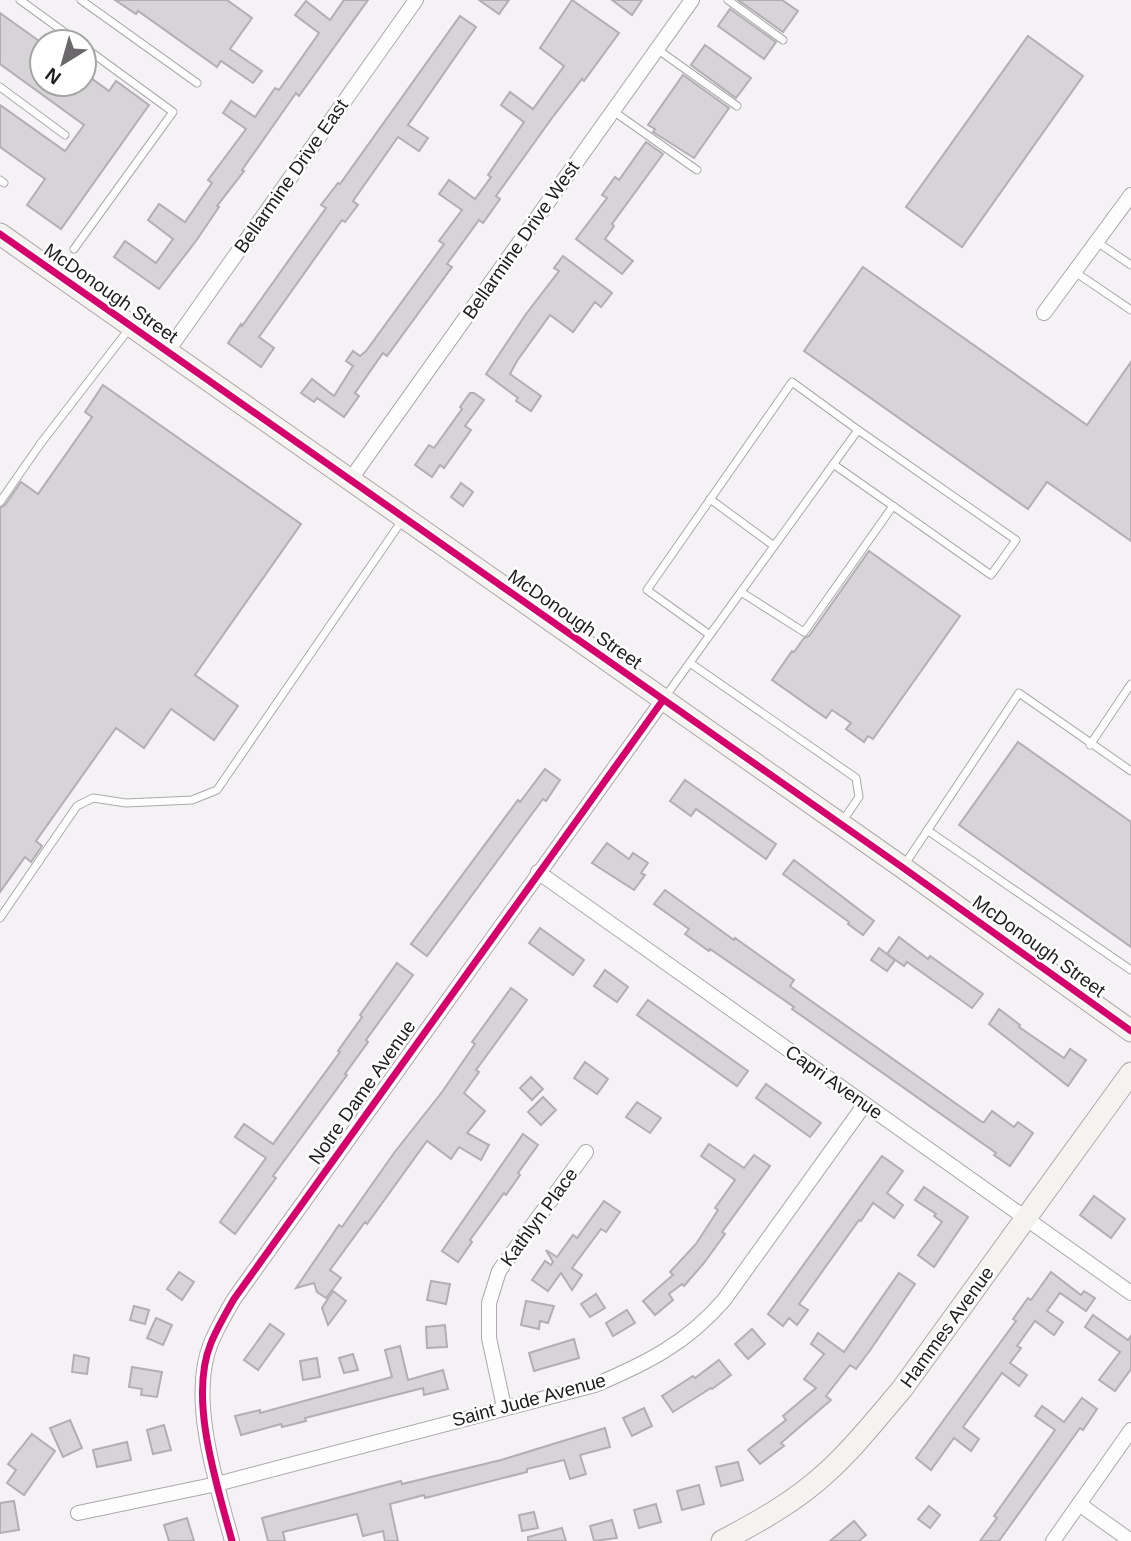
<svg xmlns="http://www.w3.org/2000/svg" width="1131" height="1541" font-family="Helvetica,sans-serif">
<rect width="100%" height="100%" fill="#f5f2f5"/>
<g fill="#d6d4d6" stroke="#b1afb1" stroke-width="2">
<polygon points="115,0 227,0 252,18 230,49 262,71 253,83 221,61 217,67 138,11 136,14"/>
<polygon points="344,0 368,0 299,96 296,93 242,170 244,171 217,206 219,207 196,241 159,289 114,257 125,241 156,263 173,239 148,220 159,204 185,222 212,183 208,180 246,129 223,113 231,101 255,117 275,88 279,90 319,33 295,15 306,1 330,20"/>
<polygon points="479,0 509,0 499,14"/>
<polygon points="572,0 619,33 584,81 582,79 552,118 496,196 500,199 483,223 479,220 447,264 452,267 387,356 383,353 355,393 359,396 344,417 317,398 314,402 301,393 312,379 334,396 353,366 346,361 353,351 360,356 366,351 444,244 439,241 462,210 439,194 449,180 475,199 491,177 488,175 524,122 501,105 510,92 533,109 564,66 540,48"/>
<polygon points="612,0 642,0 632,15"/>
<polygon points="738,0 782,0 798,11 783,32"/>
<polygon points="730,9 776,42 764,59 718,26"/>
<polygon points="0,13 42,43 42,84 84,84 84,73 109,91 116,81 149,105 61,229 27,205 45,179 0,147 0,105 65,151 84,125 0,64"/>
<polygon points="460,16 476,27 408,125 428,138 419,151 398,137 353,201 358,205 345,222 342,220 259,337 274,348 261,367 228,343 241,324 242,326 326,208 321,205 338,183 340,184"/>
<polygon points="1028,36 1083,76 962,247 906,207"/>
<polygon points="705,45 751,78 736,98 691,65"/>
<polygon points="683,75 729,108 694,158 653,132 655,129 648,125"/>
<polygon points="646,142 663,154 612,224 614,226 605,239 633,261 622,274 576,239 607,198 602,195 615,177 619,180"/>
<polygon points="563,256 612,293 601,307 595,302 573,332 550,315 517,361 510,374 541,396 531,411 516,401 518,398 486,374 526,314 559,271 554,268"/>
<polygon points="863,267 1087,425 1131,362 1131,541 1047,482 1028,509 804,351"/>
<polygon points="103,385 301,524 195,675 238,706 214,740 171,709 144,748 116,728 36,841 42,846 31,862 25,857 0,892 0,508 5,505 21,482 38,494 92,417 85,412"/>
<polygon points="470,393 474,393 484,400 465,426 471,430 444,468 440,465 432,477 415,465 429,445 434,448 462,409 460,407"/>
<polygon points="461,483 473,492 463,506 451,497"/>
<polygon points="869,551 960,616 873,739 868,736 864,742 846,729 851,723 832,710 826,718 772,680 792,651 794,652 804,638 809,636"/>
<polygon points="1018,742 1131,822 1131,947 959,825"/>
<polygon points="545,769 560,780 546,801 543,799 427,956 411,944 518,800 520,802"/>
<polygon points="685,780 776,844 766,859 696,809 691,816 670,801"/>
<polygon points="607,843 629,859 633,853 648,863 641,873 645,875 634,890 592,863"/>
<polygon points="794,860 874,921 863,935 848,924 849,922 783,874"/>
<polygon points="665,890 734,940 735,938 794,980 790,986 982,1122 984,1122 992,1111 1014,1127 1018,1122 1033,1133 1010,1166 994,1155 996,1153 792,1009 794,1007 710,949 709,951 685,934 689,929 654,904"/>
<polygon points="540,928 584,960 573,975 529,943"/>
<polygon points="899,937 928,959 930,956 983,994 972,1008 907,962 904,966 887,954"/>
<polygon points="879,948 895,960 887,971 871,960"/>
<polygon points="397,963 413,975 366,1040 368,1042 345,1074 347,1075 273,1176 276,1178 235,1234 220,1222 266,1158 235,1137 244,1124 273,1144 340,1052 338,1051 362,1017 360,1015"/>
<polygon points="605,970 628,987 617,1002 594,986"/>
<polygon points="511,988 527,1000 476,1070 479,1072 464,1093 485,1111 467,1133 489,1145 481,1160 459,1147 451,1159 427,1141 367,1224 365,1222 330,1270 341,1278 326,1298 317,1292 314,1283 296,1288 339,1225 342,1227 394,1153 442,1092 475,1044 472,1042"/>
<polygon points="648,1000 748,1071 737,1086 637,1015"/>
<polygon points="999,1009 1020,1025 1019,1027 1064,1058 1070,1049 1086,1060 1068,1086 989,1024"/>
<polygon points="585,1062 608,1079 597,1094 574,1078"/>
<polygon points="531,1077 543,1089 532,1100 520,1088"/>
<polygon points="766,1084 821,1123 810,1137 756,1098"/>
<polygon points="543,1097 556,1110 541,1125 528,1112"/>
<polygon points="637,1102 661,1118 650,1133 626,1117"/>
<polygon points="523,1134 538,1145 518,1173 520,1175 506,1195 504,1193 470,1240 472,1242 458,1262 442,1251"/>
<polygon points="709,1144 744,1168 754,1155 770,1166 722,1232 725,1234 704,1263 684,1286 682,1284 669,1294 673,1300 655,1315 643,1301 673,1275 670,1272 696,1244 718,1210 715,1208 735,1180 701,1156"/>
<polygon points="882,1156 903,1171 887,1193 903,1205 894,1218 873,1203 861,1221 859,1220 799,1304 808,1310 797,1325 789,1318 783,1326 768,1314"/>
<polygon points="924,1187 968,1217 934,1267 918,1255 942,1222 934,1216 936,1214 915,1200"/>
<polygon points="1094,1196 1125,1219 1111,1238 1080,1215"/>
<polygon points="604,1201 620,1212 606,1232 601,1229 572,1268 582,1275 572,1290 561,1273 548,1291 532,1280 545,1261 551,1265 553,1262 546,1250 557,1257 573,1235 577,1238"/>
<polygon points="179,1272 194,1282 182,1300 167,1289"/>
<polygon points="1051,1272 1081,1295 1084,1291 1095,1298 1086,1311 1060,1293 1047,1311 1063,1322 1054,1335 1035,1321 1017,1346 1021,1348 1010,1363 1027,1375 1019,1386 1002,1373 963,1427 979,1439 971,1451 954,1438 931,1470 916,1458 1016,1321 1013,1319 1028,1298 1031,1300"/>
<polygon points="899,1273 915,1284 871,1349 856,1369 850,1365 826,1396 831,1400 781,1443 784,1446 760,1464 748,1450 786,1420 783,1416 816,1388 804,1379 824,1354 811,1344 818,1333 844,1352"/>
<polygon points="431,1281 450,1284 446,1304 427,1300"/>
<polygon points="333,1291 346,1301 328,1325 322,1308"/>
<polygon points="596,1294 605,1308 590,1317 581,1304"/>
<polygon points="526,1301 554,1306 548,1323 540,1321 539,1329 521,1325"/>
<polygon points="134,1306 149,1310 145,1324 130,1320"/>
<polygon points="627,1310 635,1323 613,1336 606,1323"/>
<polygon points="1093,1315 1128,1340 1131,1336 1131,1369 1115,1391 1099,1380 1120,1352 1085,1327"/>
<polygon points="156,1318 172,1325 163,1345 147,1338"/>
<polygon points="270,1324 284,1334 258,1370 244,1360"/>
<polygon points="445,1325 447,1347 427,1348 426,1327"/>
<polygon points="752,1329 765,1344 748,1359 735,1344"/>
<polygon points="574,1339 579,1358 534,1371 529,1353"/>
<polygon points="400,1346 408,1380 443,1370 448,1389 424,1395 423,1388 305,1418 306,1421 282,1427 281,1424 241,1435 235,1416 260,1410 260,1413 392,1377 385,1350"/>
<polygon points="353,1354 358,1370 344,1373 339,1358"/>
<polygon points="74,1355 89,1358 87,1374 72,1372"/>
<polygon points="317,1358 320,1377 303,1380 300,1361"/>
<polygon points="719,1360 731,1375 712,1389 711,1388 673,1412 662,1396 693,1376 695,1378"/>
<polygon points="132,1367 162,1372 157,1397 141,1395 142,1389 129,1387"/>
<polygon points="1082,1398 1097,1409 1083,1430 1080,1428 999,1541 980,1541 997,1518 994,1516 1055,1430 1035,1416 1042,1406 1064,1422"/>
<polygon points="644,1408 652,1426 632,1436 623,1418"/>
<polygon points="70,1420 82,1448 63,1457 50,1428"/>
<polygon points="164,1425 171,1450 153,1454 147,1430"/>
<polygon points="605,1428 610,1447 580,1455 586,1474 570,1479 564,1460 527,1469 527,1472 425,1498 424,1495 390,1504 398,1541 385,1541 383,1531 363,1536 357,1514 283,1532 285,1541 268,1541 262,1518 401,1481 402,1484 501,1460"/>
<polygon points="32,1434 55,1451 24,1495 7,1483 16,1470 8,1464"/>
<polygon points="127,1442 131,1460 97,1467 93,1450"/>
<polygon points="738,1462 743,1480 721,1486 716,1467"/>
<polygon points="699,1485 704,1504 682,1510 677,1491"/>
<polygon points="14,1501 19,1530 0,1533 0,1503"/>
<polygon points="656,1504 661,1522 639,1528 634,1510"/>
<polygon points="929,1506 940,1515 930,1528 918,1519"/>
<polygon points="534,1512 538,1528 522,1531 519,1515"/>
<polygon points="187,1518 194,1541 169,1541 164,1525"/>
<polygon points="612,1520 617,1538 594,1541 590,1526"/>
<polygon points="854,1521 866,1535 859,1541 830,1541"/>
<polygon points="562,1528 566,1541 528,1541 528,1537"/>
</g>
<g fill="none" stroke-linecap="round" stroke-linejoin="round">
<defs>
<g id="lane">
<polyline points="20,0 78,42"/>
<polyline points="81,0 197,83"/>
<polyline points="728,0 783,40"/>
<polyline points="657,49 737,106"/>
<polyline points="0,87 65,135"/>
<polyline points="613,111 697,170"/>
<polyline points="0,180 4,183"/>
<polyline points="1097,242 1131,265"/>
<polyline points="74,249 173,112 84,47"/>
<polyline points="1075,272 1131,310"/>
<polyline points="858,430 1016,540 991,575 893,506"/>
<polyline points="710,499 774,546"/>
<polyline points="0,502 41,443 129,329"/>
<polyline points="741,592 804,632 893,506 833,464"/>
<polyline points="690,663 856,778 859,797 842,822"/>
<path d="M 665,697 C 729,608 793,519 858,430 L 792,382 L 647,590 L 710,635"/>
<polyline points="1090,745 1131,684"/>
<polyline points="927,830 1131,970"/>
<polyline points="905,864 1019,693 1131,771"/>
<polyline points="0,918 77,806 93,798 126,803 192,800 217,790 403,519"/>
</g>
<g id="street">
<polyline points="1044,313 1131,195"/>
<polyline points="167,352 416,0"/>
<polyline points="350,480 692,0"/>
<polyline points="538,872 1131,1293"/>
<polyline points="504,1407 489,1338 489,1303 499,1271 586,1152"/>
<polyline points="1079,1504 1131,1541"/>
<path d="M 78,1513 L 217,1484 L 595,1385 C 647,1363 687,1343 724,1300 L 865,1104"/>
<path d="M 232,1541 C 217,1485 188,1398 211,1343 C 217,1328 226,1313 234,1299 L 663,700"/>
<polyline points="1053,1541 1131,1430"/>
</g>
<g id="secondary">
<polyline points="0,234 902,867 1131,1031"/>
<path d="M 722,1541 C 758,1522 796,1501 826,1473 C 854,1448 878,1417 902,1389 L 1131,1073"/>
</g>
</defs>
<use href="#lane" stroke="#aba9ab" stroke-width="9"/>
<use href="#street" stroke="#aba9ab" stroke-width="16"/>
<use href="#secondary" stroke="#aba9ab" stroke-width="23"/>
<use href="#lane" stroke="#fefdfe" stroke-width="7"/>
<use href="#street" stroke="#fefdfe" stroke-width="14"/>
<use href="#secondary" stroke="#f5f3f0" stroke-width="21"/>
<defs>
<g id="cycleway">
<polyline points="0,234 902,867 1131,1031"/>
<path d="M 232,1541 C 217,1485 188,1398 211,1343 C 217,1328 226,1313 234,1299 L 663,700"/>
</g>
</defs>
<use href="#cycleway" stroke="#fff" stroke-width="11"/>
<use href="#cycleway" stroke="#d6006c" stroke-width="7"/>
</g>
<g text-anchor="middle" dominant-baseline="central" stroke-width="5" stroke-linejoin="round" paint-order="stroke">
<g font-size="19" fill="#1f1d1f" stroke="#fff">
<text transform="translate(291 176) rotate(-55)">Bellarmine Drive East</text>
<text transform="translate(521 240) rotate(-55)">Bellarmine Drive West</text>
<text transform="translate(111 293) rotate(35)">McDonough Street</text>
<text transform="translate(575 619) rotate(35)">McDonough Street</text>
<text transform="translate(1039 946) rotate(36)">McDonough Street</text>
<text transform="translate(834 1082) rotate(35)">Capri Avenue</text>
<text transform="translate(362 1092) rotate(-55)">Notre Dame Avenue</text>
<text transform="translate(539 1217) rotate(-54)">Kathlyn Place</text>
<text transform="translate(947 1327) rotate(-54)">Hammes Avenue</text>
<text transform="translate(529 1400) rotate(-15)">Saint Jude Avenue</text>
</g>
</g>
<g transform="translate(63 63) rotate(217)"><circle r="33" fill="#ffffff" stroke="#a5a5a5" stroke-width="2"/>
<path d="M0-5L12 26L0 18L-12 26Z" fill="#6a686a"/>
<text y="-10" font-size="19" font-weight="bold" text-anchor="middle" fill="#1f1d1f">N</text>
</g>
</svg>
